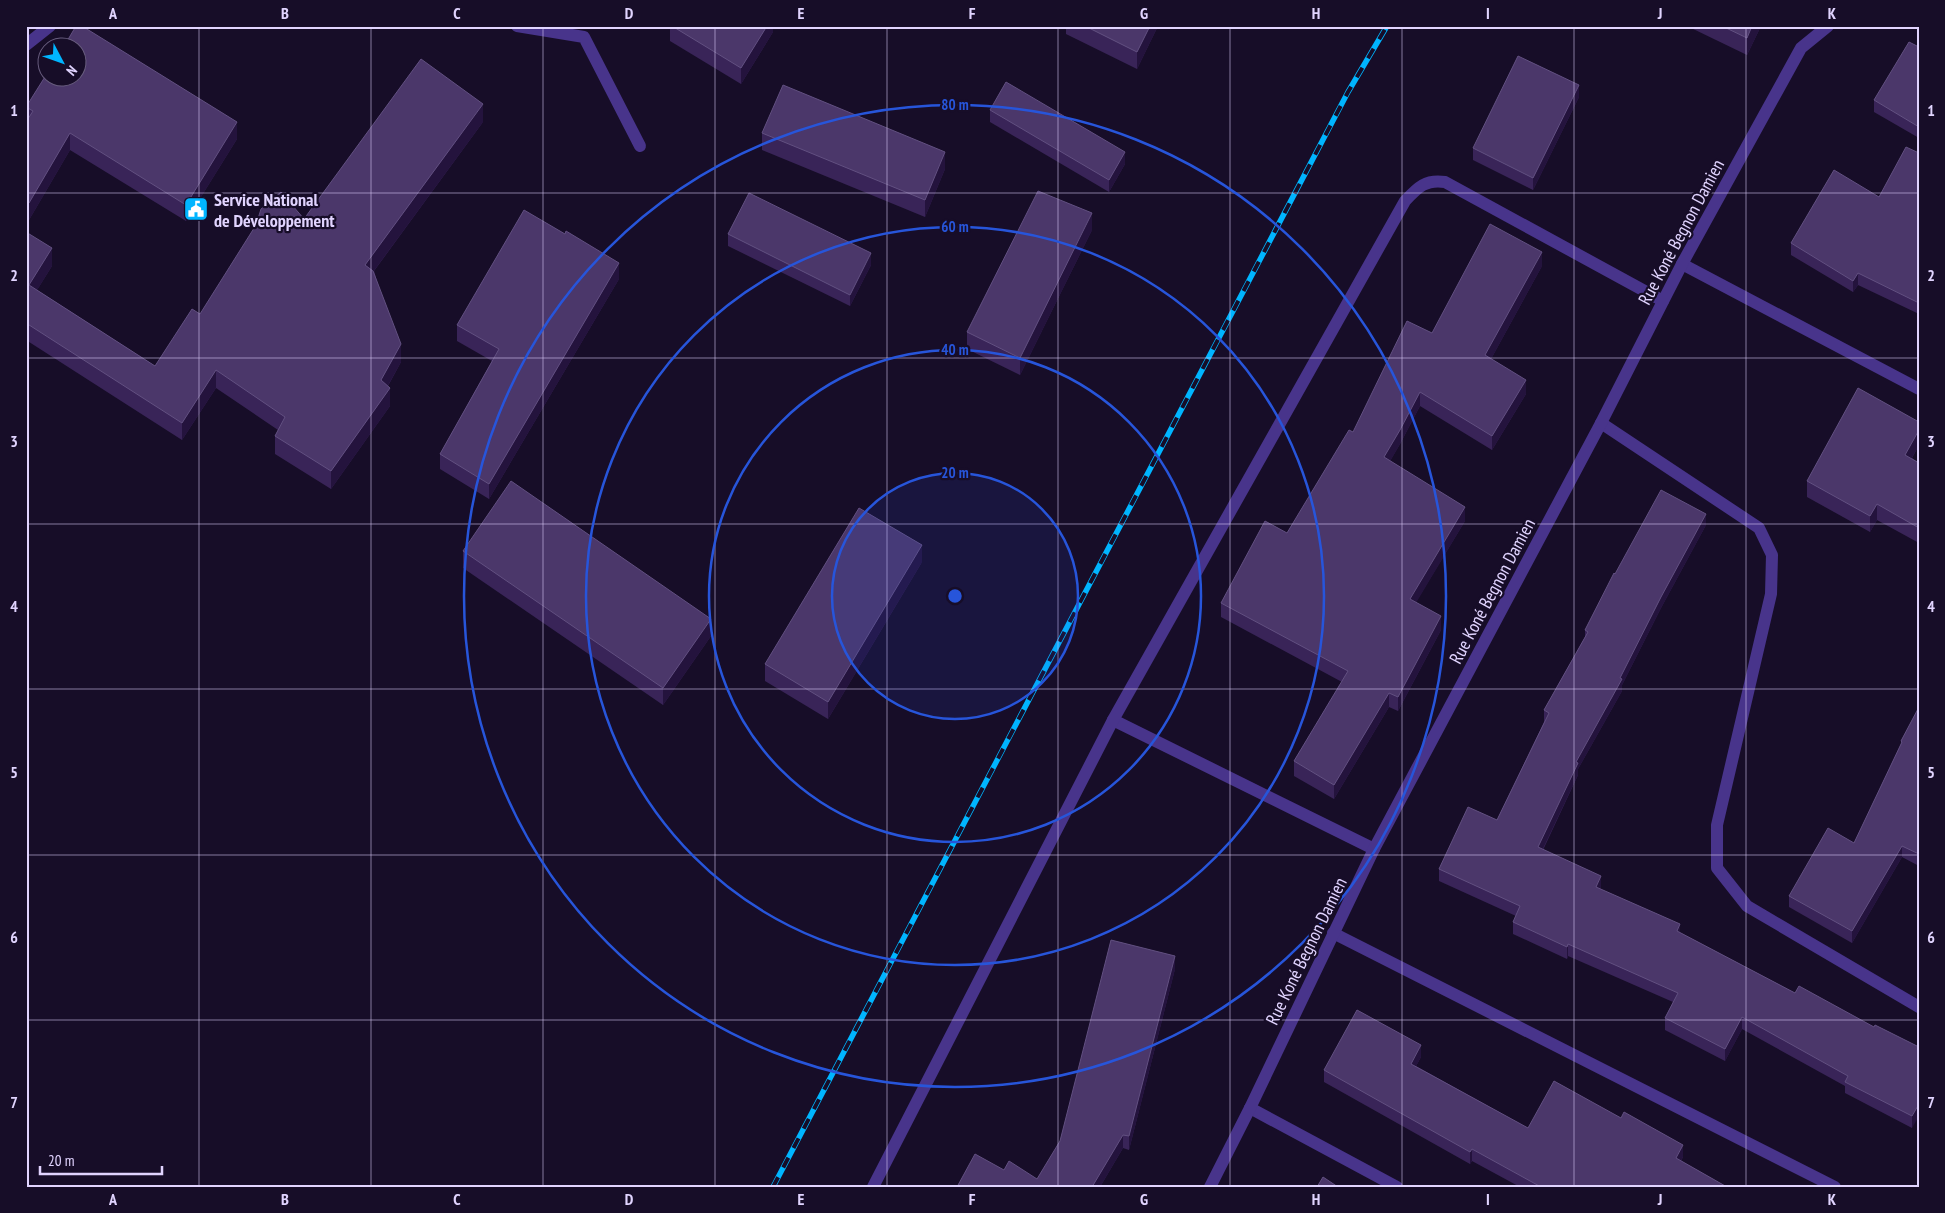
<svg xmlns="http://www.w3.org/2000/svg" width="1945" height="1213" font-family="'PT Sans Narrow',sans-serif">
<rect width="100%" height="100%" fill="#170d28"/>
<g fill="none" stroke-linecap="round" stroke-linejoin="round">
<g stroke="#48348b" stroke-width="12">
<polyline points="517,26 584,37 640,146"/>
<polyline points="26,45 50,26"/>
<polyline points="1682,264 1919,389"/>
<polyline points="1601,423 1759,528 1772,555 1771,594 1717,825 1717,868 1747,906 1919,1007"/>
<polyline points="1113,720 1374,849"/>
<polyline points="1333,933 1835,1187"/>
<polyline points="1250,1108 1397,1187"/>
<path d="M 873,1187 L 1113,720 L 1405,201 C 1418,187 1426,179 1445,182 L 1663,301"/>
<polyline points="1210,1187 1250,1108 1374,849 1601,423 1682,264 1801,48 1828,26"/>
</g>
<defs>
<polyline id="rail" points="773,1187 1348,92 1387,26"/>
</defs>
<use href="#rail" stroke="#00b5ff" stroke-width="5.5"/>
<use href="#rail" stroke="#170d28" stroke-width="4" stroke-dasharray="11" stroke-linecap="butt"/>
</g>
<g fill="#392458">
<polygon points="670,26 773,26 773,32 741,84 670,41"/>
<polygon points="1066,26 1158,26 1137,69 1066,34"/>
<polygon points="1687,26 1761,26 1747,55"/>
<polygon points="1919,47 1919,138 1874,112 1874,100"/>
<polygon points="1579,97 1533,190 1473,160 1473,148"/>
<polygon points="26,107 237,139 186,221 70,150 29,220 26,218"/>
<polygon points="990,110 1125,164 1109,192 990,122"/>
<polygon points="483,122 374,271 401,362 388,386 390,406 331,489 275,454 275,436 278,430 216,388 182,440 26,340 26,232 52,266 37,290 155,366 304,219"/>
<polygon points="762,133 945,169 925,217 762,150"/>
<polygon points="1919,153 1919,314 1858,285 1853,292 1791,255 1791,243 1879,197"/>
<polygon points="1092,230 1020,375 967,349 967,332"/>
<polygon points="728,234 871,265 850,306 728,246"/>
<polygon points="1542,266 1491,359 1526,394 1492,450 1420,406 1400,444 1390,461 1465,521 1416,602 1441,630 1398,711 1389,707 1334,799 1294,776 1294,761 1342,682 1221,617 1221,603 1287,533 1353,432 1432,333"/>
<polygon points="619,279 489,499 440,469 440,454 492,361 457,341 457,325"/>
<polygon points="1919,422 1919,445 1912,458 1919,463 1919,543 1877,520 1870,532 1807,497 1807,481"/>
<polygon points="1706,525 1661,608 1622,685 1622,691 1578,769 1578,775 1543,850 1601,888 1600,889 1680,933 1795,993 1874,1027 1919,1047 1912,1128 1845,1093 1845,1086 1742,1029 1725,1061 1665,1030 1665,1018 1673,1002 1568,956 1567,959 1513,934 1513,922 1516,916 1439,881 1439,869 1497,820 1544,722 1544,710 1585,637 1585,630 1615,574"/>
<polygon points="463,551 711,636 663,705 463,568"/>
<polygon points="922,562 828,719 765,681 765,664"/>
<polygon points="1919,707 1919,866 1902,857 1852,943 1789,907 1789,896 1854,843 1901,744 1901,741"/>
<polygon points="1175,969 1129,1150 1123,1148 1100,1187 957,1187 1004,1170 1037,1179"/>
<polygon points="1421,1057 1416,1066 1528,1128 1683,1157 1681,1161 1727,1187 1520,1187 1472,1161 1470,1164 1324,1082 1324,1070"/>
</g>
<g fill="#24133d">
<polygon points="767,26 773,26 773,32 741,84 741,68"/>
<polygon points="1150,26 1158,26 1137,69 1137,52"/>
<polygon points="1752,26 1761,26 1747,55 1747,38"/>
<polygon points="1579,85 1579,97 1533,190 1533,178"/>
<polygon points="483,104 483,122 365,283 365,265"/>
<polygon points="237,122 237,139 186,221 186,205"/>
<polygon points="70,133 70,150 29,220 29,203"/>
<polygon points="945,152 945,169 925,217 925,200"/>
<polygon points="1125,152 1125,164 1109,192 1109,180"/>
<polygon points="1092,213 1092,230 1020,375 1020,358"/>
<polygon points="52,248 52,266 29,303 29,285"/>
<polygon points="1542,252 1542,266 1485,370 1485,355"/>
<polygon points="871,253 871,265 850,306 850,295"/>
<polygon points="619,263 619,279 489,499 489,484"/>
<polygon points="1858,273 1858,285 1853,292 1853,281"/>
<polygon points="401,344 401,362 381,398 381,380"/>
<polygon points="216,370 216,388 182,440 182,423"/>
<polygon points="1526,380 1526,394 1492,450 1492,436"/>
<polygon points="390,388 390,406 331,489 331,471"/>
<polygon points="1420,392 1420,406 1400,444 1384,472 1384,457"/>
<polygon points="1919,430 1919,445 1905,470 1905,455"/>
<polygon points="1877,504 1877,520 1870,532 1870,516"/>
<polygon points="1465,507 1465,521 1410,613 1410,599"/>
<polygon points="1706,514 1706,525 1661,608 1622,685 1622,691 1578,769 1578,775 1538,859 1538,847 1576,762 1661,597"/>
<polygon points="922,545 922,562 828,719 828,702"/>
<polygon points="1441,616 1441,630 1398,711 1398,697"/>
<polygon points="711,619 711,636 663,705 663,688"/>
<polygon points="1389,693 1389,707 1334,799 1334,785"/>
<polygon points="1902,846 1902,857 1852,943 1852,931"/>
<polygon points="1601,876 1601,888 1596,898 1596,887"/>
<polygon points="1680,924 1680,936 1677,931"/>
<polygon points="1568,944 1568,956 1567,959 1567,947"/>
<polygon points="1175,956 1175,969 1129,1150 1129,1136"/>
<polygon points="1742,1017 1742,1029 1725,1061 1725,1049"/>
<polygon points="1421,1045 1421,1057 1411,1075 1411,1064"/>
<polygon points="1919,1104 1919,1116 1912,1128 1912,1116"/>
<polygon points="1123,1135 1123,1148 1100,1187 1092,1187"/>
<polygon points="1683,1145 1683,1157 1676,1170 1676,1158"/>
<polygon points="1472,1149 1472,1161 1470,1164 1470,1152"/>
</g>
<g fill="#4b376a" stroke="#625081">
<polygon points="76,26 82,26 237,122 186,205 70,133 29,203 26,202 26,122 33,111 26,107 48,72 48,78 78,78 78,48 63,48"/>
<polygon points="672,26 767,26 741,68"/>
<polygon points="1085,26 1150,26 1137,52"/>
<polygon points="1722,26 1752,26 1747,38"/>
<polygon points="1909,42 1919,47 1919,127 1874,100"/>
<polygon points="1518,56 1579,85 1533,178 1473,148"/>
<polygon points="421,59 483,104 365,265 373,271 401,344 381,380 390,388 331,471 275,436 285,417 216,370 182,423 26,323 26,232 52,248 29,285 155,366 192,309 200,314 256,225 261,209 281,192 304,219"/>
<polygon points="1006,82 1125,152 1109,180 990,110"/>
<polygon points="783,85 945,152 925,200 762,133"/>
<polygon points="1906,147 1919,153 1919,303 1858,273 1853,281 1791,243 1834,170 1879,197"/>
<polygon points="1038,191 1092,213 1020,358 967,332"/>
<polygon points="749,193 871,253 850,295 728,234"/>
<polygon points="524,210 565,234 566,231 619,263 489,484 440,454 499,349 457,325"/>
<polygon points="1490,224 1542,252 1485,355 1526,380 1492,436 1420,392 1400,430 1384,457 1465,507 1410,599 1441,616 1398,697 1389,693 1334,785 1294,761 1348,671 1221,603 1265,521 1287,533 1349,430 1353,432 1407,321 1432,333"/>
<polygon points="1858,388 1919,422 1919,430 1905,455 1919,463 1919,528 1877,504 1870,516 1807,481"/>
<polygon points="511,481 711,619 663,688 463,551"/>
<polygon points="1661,490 1706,514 1661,597 1620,678 1622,679 1576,762 1578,763 1538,847 1601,876 1596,887 1680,924 1677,931 1795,993 1799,986 1874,1027 1875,1025 1919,1047 1919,1104 1912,1116 1845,1082 1848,1076 1742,1017 1725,1049 1665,1018 1678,993 1568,944 1567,947 1513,922 1520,906 1439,869 1468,807 1497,820 1549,713 1544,710 1588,632 1585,630 1614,573 1615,574"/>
<polygon points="859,508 922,545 828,702 765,664"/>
<polygon points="1919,707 1919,854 1902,846 1852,931 1789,896 1828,828 1854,843 1902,742 1901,741"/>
<polygon points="1111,940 1175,956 1129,1136 1123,1135 1092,1187 957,1187 975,1154 1004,1170 1009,1161 1037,1179 1060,1141"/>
<polygon points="1357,1010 1421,1045 1411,1064 1528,1128 1554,1081 1621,1118 1624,1112 1683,1145 1676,1158 1727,1187 1541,1187 1472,1149 1470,1152 1324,1070"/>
<polygon points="1323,1177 1338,1187 1317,1187"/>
</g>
<path fill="none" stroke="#e1d4ff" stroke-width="1" stroke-opacity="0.55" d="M 199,26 L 199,1187M 371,26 L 371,1187M 543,26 L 543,1187M 715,26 L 715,1187M 887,26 L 887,1187M 1058,26 L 1058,1187M 1230,26 L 1230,1187M 1402,26 L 1402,1187M 1574,26 L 1574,1187M 1746,26 L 1746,1187M 26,193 L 1919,193M 26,358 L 1919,358M 26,524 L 1919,524M 26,689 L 1919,689M 26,855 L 1919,855M 26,1020 L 1919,1020"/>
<circle cx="955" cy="596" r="123" fill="#2755da" fill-opacity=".12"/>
<g fill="none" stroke="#2755da" stroke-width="2.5">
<circle cx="955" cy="596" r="123"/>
<circle cx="955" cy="596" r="246"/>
<circle cx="955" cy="596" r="369"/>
<circle cx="955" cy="596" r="491"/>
</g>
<defs>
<symbol id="civic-square" viewBox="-11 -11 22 22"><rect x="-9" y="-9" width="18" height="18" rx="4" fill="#00b5ff" stroke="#170d28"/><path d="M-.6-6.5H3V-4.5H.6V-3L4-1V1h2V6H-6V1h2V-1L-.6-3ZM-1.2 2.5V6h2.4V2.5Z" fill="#fff"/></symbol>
</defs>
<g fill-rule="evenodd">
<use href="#civic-square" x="182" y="195" width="28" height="28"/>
</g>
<g text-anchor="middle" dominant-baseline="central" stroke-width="4.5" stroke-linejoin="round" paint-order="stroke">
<g font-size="18" font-weight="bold" fill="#e1d4ff" stroke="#170d28" text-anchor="start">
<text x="214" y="199">Service National<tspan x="214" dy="21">de Développement</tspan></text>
</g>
<g font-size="18" fill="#e1d4ff" stroke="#170d28">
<text transform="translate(1681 232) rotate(-62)">Rue Koné Begnon Damien</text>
<text transform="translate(1492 591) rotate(-62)">Rue Koné Begnon Damien</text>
<text transform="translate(1306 951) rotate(-64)">Rue Koné Begnon Damien</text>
</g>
</g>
<circle cx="955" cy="596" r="8" fill="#2755da" stroke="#170d28" stroke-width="2.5"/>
<g font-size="15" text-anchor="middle" font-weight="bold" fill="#2755da" stroke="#170d28" stroke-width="4.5" stroke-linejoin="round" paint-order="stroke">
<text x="955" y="110">80 m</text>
<text x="955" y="232">60 m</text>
<text x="955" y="355">40 m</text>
<text x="955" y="478">20 m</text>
</g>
<rect width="1945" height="1213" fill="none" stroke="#170d28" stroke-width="55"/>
<g transform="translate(62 62) rotate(131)"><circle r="24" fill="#170d28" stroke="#685d7e"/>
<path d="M0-4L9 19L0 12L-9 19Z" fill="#00b5ff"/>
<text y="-8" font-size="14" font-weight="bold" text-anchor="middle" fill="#e1d4ff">N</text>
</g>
<path d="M40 1166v8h122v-8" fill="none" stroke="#e1d4ff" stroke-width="2.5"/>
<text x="48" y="1166" font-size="15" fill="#e1d4ff" stroke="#170d28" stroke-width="4" paint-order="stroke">20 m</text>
<rect x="28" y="28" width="1890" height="1158" fill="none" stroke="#e1d4ff" stroke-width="2"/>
<g font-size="16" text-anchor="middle" font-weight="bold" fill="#e1d4ff">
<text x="113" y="19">A</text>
<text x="285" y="19">B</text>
<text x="457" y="19">C</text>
<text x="629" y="19">D</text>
<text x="801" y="19">E</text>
<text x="972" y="19">F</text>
<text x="1144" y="19">G</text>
<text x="1316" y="19">H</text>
<text x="1488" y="19">I</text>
<text x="1660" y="19">J</text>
<text x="1832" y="19">K</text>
<text x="14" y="116">1</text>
<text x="1931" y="116">1</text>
<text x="14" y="281">2</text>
<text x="1931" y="281">2</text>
<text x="14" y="447">3</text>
<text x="1931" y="447">3</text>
<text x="14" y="612">4</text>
<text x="1931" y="612">4</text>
<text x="14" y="778">5</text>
<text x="1931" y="778">5</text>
<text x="14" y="943">6</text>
<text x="1931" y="943">6</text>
<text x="14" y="1108">7</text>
<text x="1931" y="1108">7</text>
<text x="113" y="1205">A</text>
<text x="285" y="1205">B</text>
<text x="457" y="1205">C</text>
<text x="629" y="1205">D</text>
<text x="801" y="1205">E</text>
<text x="972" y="1205">F</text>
<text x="1144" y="1205">G</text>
<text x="1316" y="1205">H</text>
<text x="1488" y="1205">I</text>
<text x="1660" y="1205">J</text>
<text x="1832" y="1205">K</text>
</g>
</svg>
